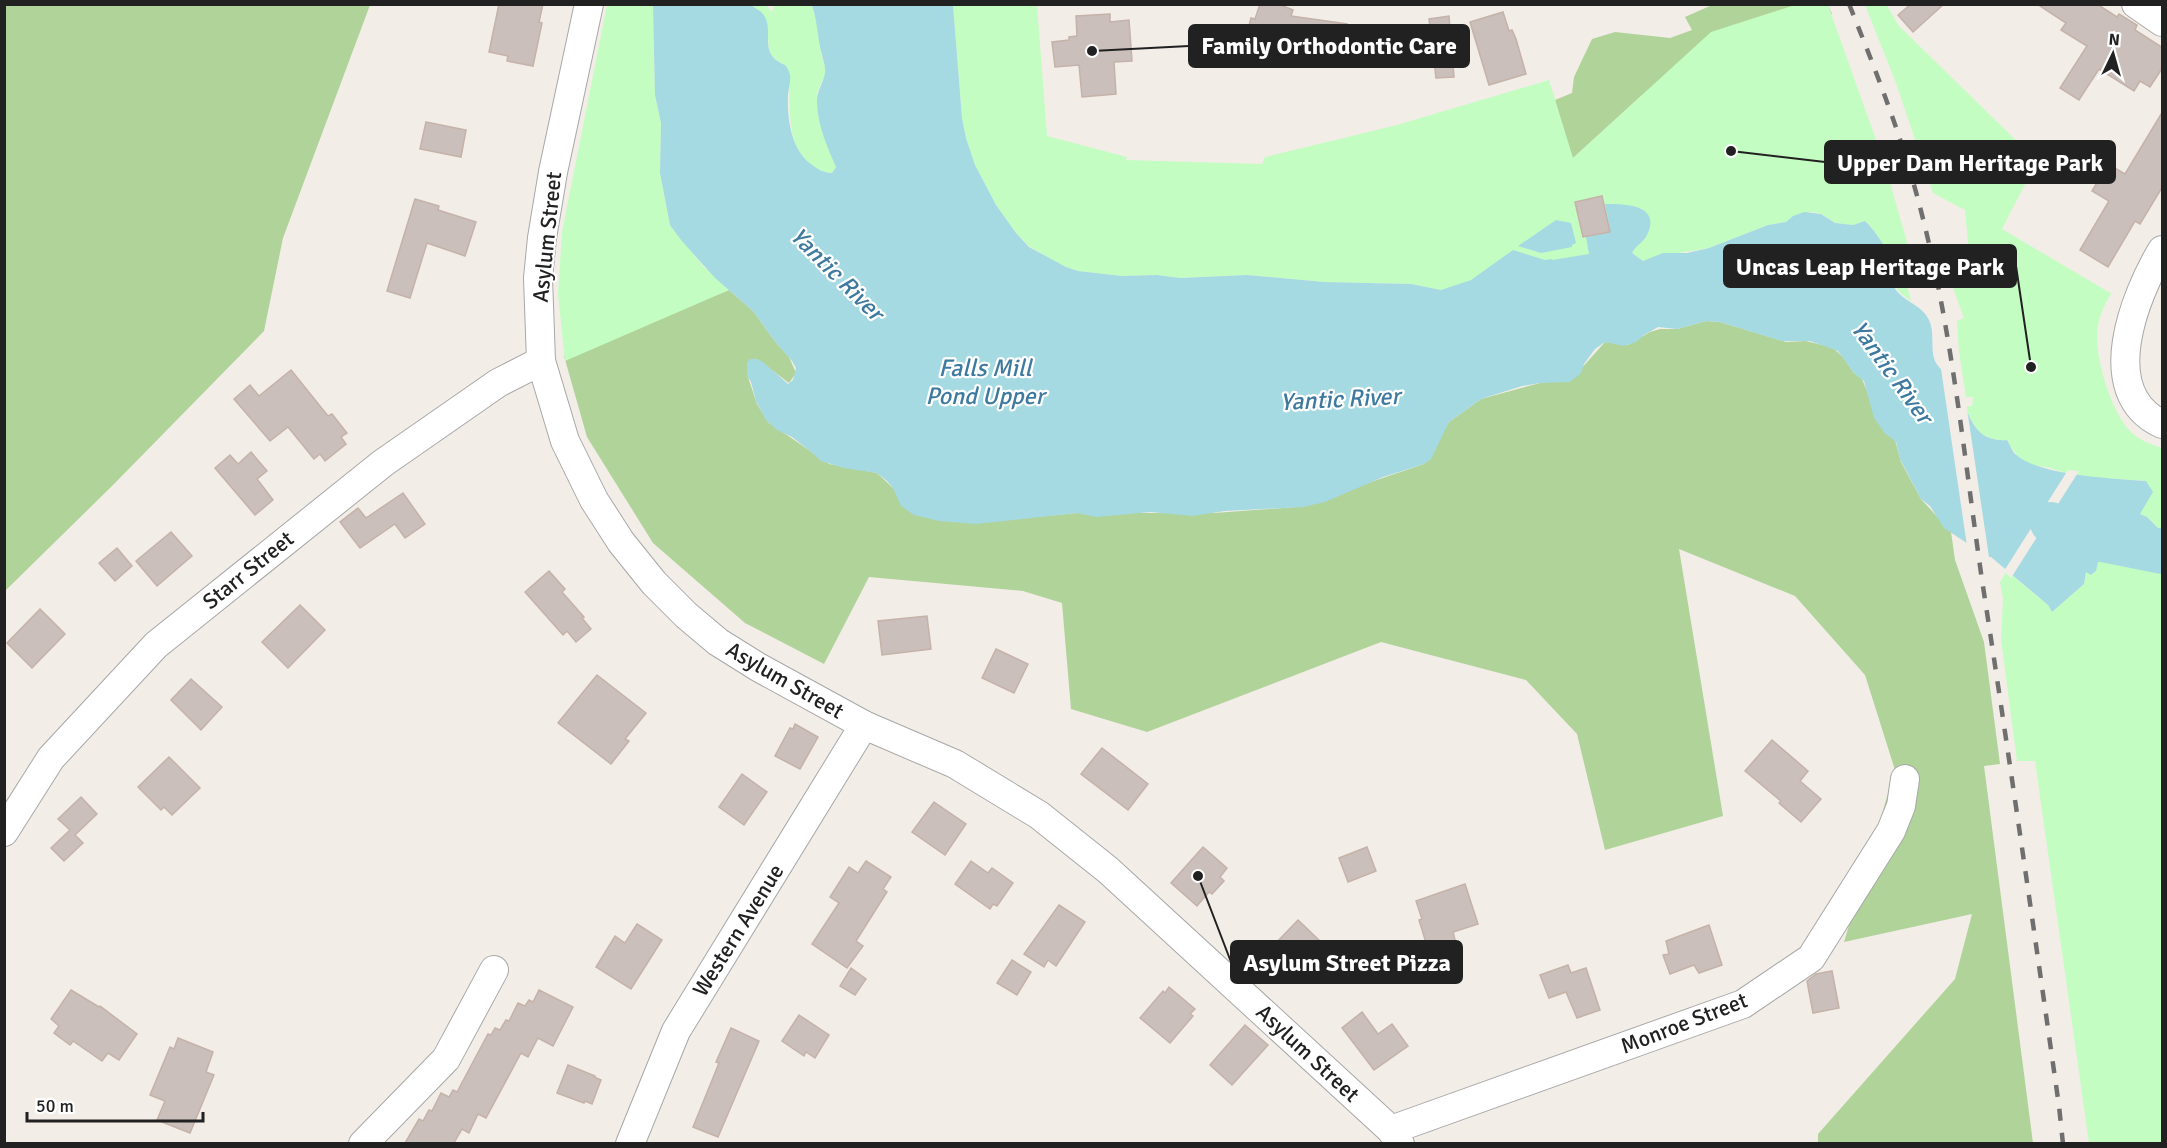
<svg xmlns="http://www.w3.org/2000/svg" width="2167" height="1148" font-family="Signika,sans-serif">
<rect width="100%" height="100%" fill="#f2ede7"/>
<g fill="#b0d399">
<polygon points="5,4 370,5 283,238 264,331 112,486 5,591"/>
<polygon points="1712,5 1828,5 1832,14 1641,96 1572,159 1549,80 1555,100 1572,93 1574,77 1592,39 1615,32 1670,38 1692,30 1685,17"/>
<polygon points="729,290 753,311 777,344 789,357 796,373 789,383 757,359 748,377 757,404 768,422 829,464 877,473 893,488 970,523 1077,513 1214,513 1297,507 1424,464 1449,422 1481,399 1540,383 1572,379 1605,342 1628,345 1650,332 1660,329 1677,329 1706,321 1720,322 1786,342 1806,341 1826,346 1834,349 1842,356 1854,373 1862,379 1884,432 1895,440 1901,462 1921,499 1951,532 1955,560 1984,642 2000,764 1984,766 2033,1143 1818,1143 1818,1134 1955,979 1972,914 1844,942 1895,770 1865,675 1795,596 1679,549 1723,816 1605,850 1577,734 1526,680 1381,642 1147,732 1071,709 1062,603 1023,591 869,577 824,664 745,623 653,543 587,437 564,356"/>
</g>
<g fill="#c4fdc2">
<polygon points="607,5 653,5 655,95 661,123 660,173 670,225 704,267 729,290 565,361 558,294 562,232"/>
<path d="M 751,5 L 766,5 L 772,12 L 775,5 L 812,5 L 818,23 L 821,54 L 825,67 L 825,75 L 817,93 L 817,107 L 823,134 L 836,167 L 832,173 C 823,173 817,169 810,164 C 787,144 791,115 789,88 C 789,80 786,72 785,65 C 759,54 774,37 764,19 C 761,13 755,9 751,5 Z"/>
<path d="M 953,5 L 1037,5 L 1047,136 L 1127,157 L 1126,160 L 1262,164 L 1265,157 L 1397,125 L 1549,80 L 1573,158 L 1711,32 L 1795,5 L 1828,5 L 1885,165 L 1918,281 L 1907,285 L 1911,301 C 1888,285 1894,282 1895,258 C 1883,247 1877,233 1866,221 L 1853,225 L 1835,223 L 1822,214 L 1812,212 L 1799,214 L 1786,222 L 1768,225 L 1709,248 L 1655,257 L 1643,261 L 1632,253 L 1635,247 L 1645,239 L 1643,211 L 1641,208 L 1606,214 L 1611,238 L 1590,255 L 1473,279 L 1458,286 L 1441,290 L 1411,284 L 1324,282 L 1247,275 L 1180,278 L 1157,275 L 1122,276 L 1078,271 L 1058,264 L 1029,246 L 1016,233 L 996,205 L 975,165 L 966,138 L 962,118 Z"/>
<path d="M 1865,5 L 1887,5 L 1898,25 L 2037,161 L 2002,229 L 2112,294 L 2110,295 C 2106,303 2101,312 2099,321 C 2091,349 2110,410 2130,431 C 2139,440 2150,444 2162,448 L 2162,528 L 2158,528 L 2147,517 L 2140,514 L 2142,507 L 2146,504 L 2146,481 C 2116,478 2081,479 2053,469 C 2046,466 2037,467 2030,464 C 2019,459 2012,451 2008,440 C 1981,442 1974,427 1965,406 L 1972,406 L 1973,397 L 1966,397 L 1959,352 L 1957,321 L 1964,318 L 1953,288 L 1967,277 L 1970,262 L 1965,210 L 1933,193 L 1896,83 Z"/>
<polygon points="2125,554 2135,559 2148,558 2152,566 2162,570 2162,1143 2089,1143 2035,761 2017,761 2001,640 2003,599 2000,582 2007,571 2048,605 2052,612 2084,584 2086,571 2091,575 2096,571 2098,562"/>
</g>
<g fill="#a5dae2">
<path d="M 653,5 L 751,5 C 754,8 760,10 763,14 C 776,31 756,53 785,65 C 794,76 789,82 788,95 C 787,119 791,149 811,164 C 817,169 824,173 832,173 L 836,167 C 827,147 818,126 817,104 C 816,92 823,84 825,73 C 826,66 823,61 822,55 C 817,37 818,23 812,5 L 953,5 L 962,118 L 966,138 L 975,165 L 996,205 L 1016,233 L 1029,247 L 1066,267 L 1078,271 L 1122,276 L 1157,275 L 1180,278 L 1247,275 L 1324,282 L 1411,284 L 1441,290 L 1471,280 L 1513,250 L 1545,260 L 1551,259 L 1552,260 L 1589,254 L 1586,237 L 1610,231 L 1605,204 C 1624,204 1662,204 1647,235 C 1644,242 1636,245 1632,253 L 1643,261 L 1663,253 L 1687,253 L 1709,248 L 1768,225 L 1786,222 L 1793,216 L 1804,212 L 1821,214 L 1835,223 L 1853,225 L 1865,221 C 1877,232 1883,247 1895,258 C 1894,266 1890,277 1893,285 C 1900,301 1922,304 1929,320 C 1935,332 1930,350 1935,361 C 1938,368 1948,375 1953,382 C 1970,406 1968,443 2007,440 C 2010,444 2011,449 2014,453 C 2037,476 2113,478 2146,481 L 2153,492 L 2140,514 L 2147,517 L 2158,528 L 2162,528 L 2162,541 L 2150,540 L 2149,535 L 2135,538 L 2143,551 L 2159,548 L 2162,549 L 2162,570 L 2152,566 L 2148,558 L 2135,559 L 2125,554 L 2098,562 L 2096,571 L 2091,575 L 2086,572 L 2084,584 L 2052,612 L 2048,605 L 1991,557 L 1988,557 L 1944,528 L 1930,506 L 1921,499 L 1900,459 L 1896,442 L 1884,432 L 1874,418 L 1864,381 L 1854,373 L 1838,351 L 1810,341 L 1782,341 L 1720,322 L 1706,321 L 1677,329 L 1658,327 L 1644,335 L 1636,342 L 1624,346 L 1605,342 L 1595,349 L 1584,364 L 1581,373 L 1570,382 L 1540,383 L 1522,386 L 1481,399 L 1449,422 L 1431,459 L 1424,464 L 1383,477 L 1325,502 L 1303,507 L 1225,511 L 1192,516 L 1151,512 L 1096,517 L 1077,513 L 976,524 L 939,521 L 914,515 L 901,506 L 893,488 L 887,481 L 877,473 L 844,468 L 821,461 L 810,451 L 792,437 L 777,430 L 766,420 L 756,401 L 751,382 L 747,376 L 747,362 L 750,359 L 757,359 L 763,362 L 788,384 L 793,380 L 796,368 L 792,361 L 777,344 L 753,311 L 715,278 L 681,240 L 670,225 L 660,173 L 661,123 L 655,95 Z"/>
<polygon points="1556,220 1571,223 1576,243 1572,245 1572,247 1541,253 1518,246"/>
</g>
<g fill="#f2ede7">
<polygon points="1940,362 1956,381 1966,402 1989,557 1984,558 1967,546"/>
<polygon points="2068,470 2079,471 2011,578 2004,571"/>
</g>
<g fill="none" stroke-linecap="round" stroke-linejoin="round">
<polyline stroke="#a5dae2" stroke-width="42" points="2051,523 2072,535 2162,553"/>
</g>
<g fill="#cabfba" stroke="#c5b2a8" stroke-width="1.5">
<polygon points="499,4 543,4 539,22 542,23 533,66 507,61 508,56 489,52"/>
<polygon points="1260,4 1278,4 1293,10 1291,16 1347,24 1341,64 1312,60 1315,39 1281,28 1272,57 1243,48 1251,18 1255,19"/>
<polygon points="1911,4 1944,4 1913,32 1898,15"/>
<polygon points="2037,4 2097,4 2117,17 2119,14 2137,25 2135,30 2163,48 2163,67 2150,87 2140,81 2134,91 2099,69 2079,100 2060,88 2087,46 2061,30 2066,23"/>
<polygon points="1503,12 1509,31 1512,30 1516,39 1526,74 1489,85 1470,22"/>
<polygon points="1110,14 1110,22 1129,20 1132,61 1114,62 1116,94 1082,97 1079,65 1055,67 1052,42 1069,40 1069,37 1077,36 1076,16"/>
<polygon points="1449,16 1454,77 1436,78 1429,19"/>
<polygon points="2163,111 2163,186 2140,224 2135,221 2108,267 2080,250 2109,201 2092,191 2108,164 2125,174"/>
<polygon points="426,122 466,130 461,157 420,149"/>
<polygon points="1602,196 1610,232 1583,237 1575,202"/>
<polygon points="415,199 439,206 438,210 476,222 465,256 427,243 410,298 387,291"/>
<polygon points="291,370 328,416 332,414 347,433 341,437 346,444 325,461 320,454 314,459 288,427 270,441 234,399 250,385 259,396"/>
<polygon points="251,452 267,471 257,479 273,500 255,515 215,468 230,455 238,464"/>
<polygon points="403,493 425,524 405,538 395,524 360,548 340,522 358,508 366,518"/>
<polygon points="171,532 192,556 157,586 136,561"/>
<polygon points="117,548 132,566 115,581 99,563"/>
<polygon points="549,571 565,589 562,592 584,617 582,618 591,629 576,642 567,631 563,635 525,592"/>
<polygon points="300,605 325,630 288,668 262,642"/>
<polygon points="40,609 65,634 32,668 7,643"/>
<polygon points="927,616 931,649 882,655 878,621"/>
<polygon points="996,649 1028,664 1014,693 982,678"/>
<polygon points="597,675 646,713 625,739 629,741 611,764 558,723"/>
<polygon points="191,679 222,707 201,730 171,700"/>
<polygon points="795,724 818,737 800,769 775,756 790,728 793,729"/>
<polygon points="1772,740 1808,771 1800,781 1821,799 1801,822 1779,803 1781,801 1745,771"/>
<polygon points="1102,748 1148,784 1128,810 1081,774"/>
<polygon points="169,757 200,788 172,815 164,807 161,810 138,787"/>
<polygon points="742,774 767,792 744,825 719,807"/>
<polygon points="81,797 97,814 75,835 83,843 64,861 51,848 70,830 58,819"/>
<polygon points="934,802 966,824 945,855 912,832"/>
<polygon points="1203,847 1227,868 1220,877 1224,881 1212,894 1209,892 1197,906 1171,883"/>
<polygon points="1367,847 1376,871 1348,882 1339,858"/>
<polygon points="866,861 891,877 883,889 887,892 856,941 863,946 847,968 812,944 839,903 830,897 849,867 858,873"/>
<polygon points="971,861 988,873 992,868 1013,883 997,906 993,904 990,909 955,884"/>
<polygon points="1465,884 1478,924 1453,932 1455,940 1428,949 1419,920 1422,919 1416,901"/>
<polygon points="1059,905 1085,922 1056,966 1048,960 1044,967 1024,954"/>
<polygon points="1298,920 1341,961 1324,979 1307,964 1305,966 1277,942"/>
<polygon points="637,924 662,940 631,989 596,967 615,936 625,943"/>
<polygon points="1709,925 1722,965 1699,973 1694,965 1670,974 1663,955 1669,954 1666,941"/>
<polygon points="1012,960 1031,972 1017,995 997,983"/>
<polygon points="1568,965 1571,973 1586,968 1600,1010 1577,1018 1566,992 1549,998 1540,975"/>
<polygon points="851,968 866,979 855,995 840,986"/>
<polygon points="1832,971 1839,1008 1813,1013 1807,981 1816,974"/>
<polygon points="1169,987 1195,1009 1190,1014 1193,1016 1170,1043 1140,1018 1163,991 1165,993"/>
<polygon points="71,990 99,1007 100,1006 137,1034 119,1060 108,1053 102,1061 73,1041 70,1045 54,1033 59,1026 51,1019"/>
<polygon points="539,990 573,1007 553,1046 538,1038 528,1057 521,1053 486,1118 478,1114 469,1133 462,1129 454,1143 405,1143 419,1119 423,1121 429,1110 432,1111 441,1093 449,1097 453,1090 457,1092 488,1034 491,1035 495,1028 500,1030 506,1020 509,1021 518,1003 525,1006 529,1000 533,1002"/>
<polygon points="1362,1012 1378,1034 1392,1024 1408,1046 1374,1070 1342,1028"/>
<polygon points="799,1015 829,1035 815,1058 806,1052 804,1056 782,1041"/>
<polygon points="1245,1025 1268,1045 1232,1085 1210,1065"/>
<polygon points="731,1028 759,1041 718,1137 693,1127 719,1063 716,1062"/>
<polygon points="178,1038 213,1052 206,1072 214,1075 190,1133 157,1120 165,1101 150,1095 170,1047 174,1049"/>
<polygon points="568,1065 595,1076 594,1077 601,1080 592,1104 585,1101 584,1103 557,1093"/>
</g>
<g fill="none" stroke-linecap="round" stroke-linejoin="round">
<defs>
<g id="minor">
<polyline points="589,4 553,172 542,238 538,278 541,361 565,441 594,500 621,542 654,583 686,615 718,642 758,667 864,725 955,764 1039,815 1108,870 1391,1130 1400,1144"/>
<polyline points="2136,4 2162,22"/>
<path d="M 2162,250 C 2135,295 2095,393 2162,424"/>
<polyline points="4,832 51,758 156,645 383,463 498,383 541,361"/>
<polyline points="1391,1130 1743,1004 1811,958 1891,831 1901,806 1905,779"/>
<polyline points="363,1144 446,1059 494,970"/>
<polyline points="630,1144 676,1031 864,725"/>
</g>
</defs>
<use href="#minor" stroke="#a8a8a8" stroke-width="30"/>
<use href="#minor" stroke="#fff" stroke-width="28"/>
<path stroke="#6f6f6f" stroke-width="4.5" stroke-dasharray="12 12" stroke-linecap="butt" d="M 1849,4 C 1876,71 1902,137 1920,207 C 1952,329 1964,456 1982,580 C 2009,755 2034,930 2059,1106 L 2063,1144"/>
</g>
<g text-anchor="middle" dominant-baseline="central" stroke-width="4.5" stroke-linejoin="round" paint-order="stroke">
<g font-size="22" fill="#212121" stroke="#fff">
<text transform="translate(547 237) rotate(-84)">Asylum Street</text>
<text transform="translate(248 570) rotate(-39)">Starr Street</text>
<text transform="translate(785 680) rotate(30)">Asylum Street</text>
<text transform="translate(738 930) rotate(-58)">Western Avenue</text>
<text transform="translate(1684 1023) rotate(-21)">Monroe Street</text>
<text transform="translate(1308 1053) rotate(43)">Asylum Street</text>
</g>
<g font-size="24" font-style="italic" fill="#3e799f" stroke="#fff">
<text transform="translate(837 274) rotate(45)">Yantic River</text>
<text x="985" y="368">Falls Mill<tspan x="985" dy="28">Pond Upper</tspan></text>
<text transform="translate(1892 372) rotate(54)">Yantic River</text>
<text transform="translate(1340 399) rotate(-3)">Yantic River</text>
</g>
</g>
<path fill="none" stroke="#212121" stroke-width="2" d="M1092 51L1189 46M1731 151L1825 162M2031 367L2016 266M1198 876L1231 962"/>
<g fill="#212121" stroke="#fff" stroke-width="2">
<circle cx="1092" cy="51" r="6"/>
<circle cx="1731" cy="151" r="6"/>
<circle cx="2031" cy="367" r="6"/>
<circle cx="1198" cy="876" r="6"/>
</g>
<g fill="#212121" stroke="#212121" stroke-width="2">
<rect x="1189" y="25" width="280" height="42" rx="6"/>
<rect x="1825" y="141" width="290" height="42" rx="6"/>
<rect x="1724" y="245" width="292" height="42" rx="6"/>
<rect x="1231" y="941" width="231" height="42" rx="6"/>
</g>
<g font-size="24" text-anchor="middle" font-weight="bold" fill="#fff">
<text x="1329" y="54">Family Orthodontic Care</text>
<text x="1970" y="171">Upper Dam Heritage Park</text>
<text x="1870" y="275">Uncas Leap Heritage Park</text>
<text x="1347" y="971">Asylum Street Pizza</text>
</g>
<rect width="2167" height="1148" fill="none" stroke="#212121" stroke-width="12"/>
<g transform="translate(2113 54) rotate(5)" stroke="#ffffff" stroke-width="4.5" paint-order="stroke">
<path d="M0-4.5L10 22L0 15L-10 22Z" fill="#212121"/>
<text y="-9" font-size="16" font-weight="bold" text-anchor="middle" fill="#212121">N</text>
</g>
<path d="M27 1112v9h176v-9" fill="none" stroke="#212121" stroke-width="3"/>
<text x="36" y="1112" font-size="18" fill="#212121" stroke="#ffffff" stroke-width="4.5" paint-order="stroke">50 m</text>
</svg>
